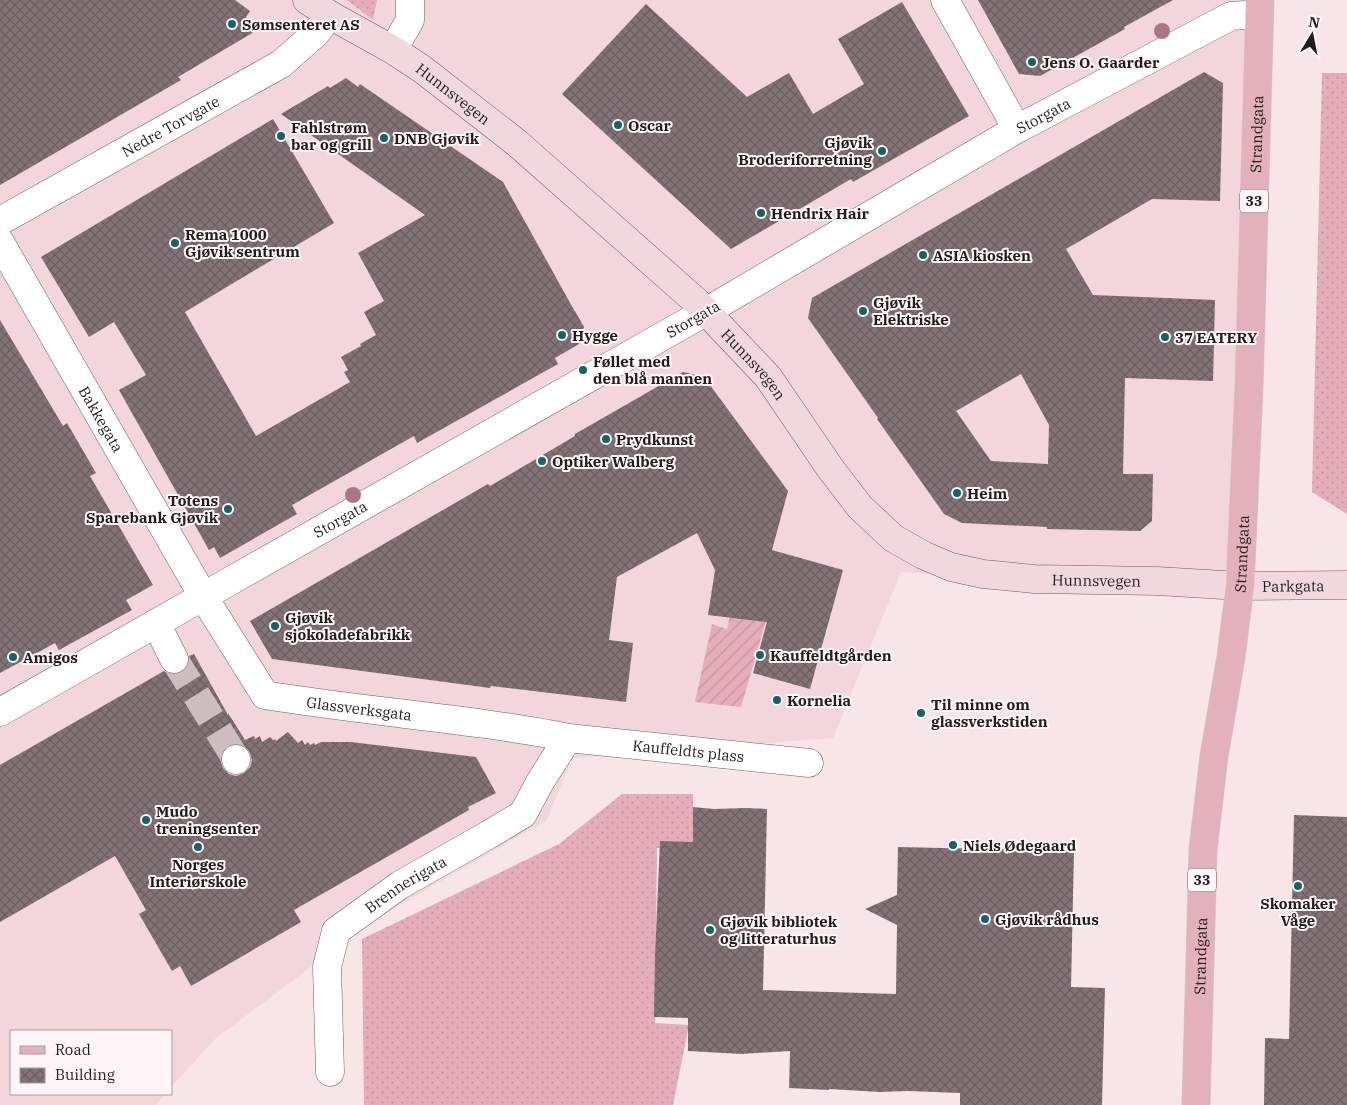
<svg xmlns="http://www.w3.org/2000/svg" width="1347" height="1105" font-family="'IBM Plex Serif',serif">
<defs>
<pattern id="grass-dots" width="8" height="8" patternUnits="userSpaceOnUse" patternTransform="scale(1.25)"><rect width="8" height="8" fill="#e4adb9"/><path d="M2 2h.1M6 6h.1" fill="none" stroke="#c3949f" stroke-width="1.8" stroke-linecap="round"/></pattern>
<pattern id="garden-furrows" width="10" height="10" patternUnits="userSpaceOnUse" patternTransform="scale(1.25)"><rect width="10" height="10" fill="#e4adb9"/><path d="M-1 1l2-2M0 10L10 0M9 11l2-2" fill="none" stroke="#c3949f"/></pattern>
<pattern id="building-cross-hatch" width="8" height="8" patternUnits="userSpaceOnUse" patternTransform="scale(1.25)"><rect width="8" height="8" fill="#837376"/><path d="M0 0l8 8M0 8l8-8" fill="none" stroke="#6b5e60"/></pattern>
</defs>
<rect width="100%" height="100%" fill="#f8e5e8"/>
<polygon fill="#f2d6db" points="0,0 1264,0 1234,593 901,572 833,738 572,758 547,820 372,921 215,1039 171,1087 171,1031 11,1031 11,1094 165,1094 155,1105 0,1105"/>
<g fill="url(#grass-dots)">
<polygon points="347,0 377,0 373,20"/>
<polygon points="1322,73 1347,73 1347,514 1312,492"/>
<polygon points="622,794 693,794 693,848 657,848 655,1023 689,1025 673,1105 364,1105 362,939 559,844"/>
</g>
<polygon fill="url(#garden-furrows)" points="784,558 741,707 695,702 712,624 727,629 737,582"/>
<g fill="url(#building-cross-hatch)" fill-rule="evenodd">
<polygon points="0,0 235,0 250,11 246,17 254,32 178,77 181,80 0,185"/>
<polygon points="978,0 1173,0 1124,27 1125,29 1040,76 1019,74"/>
<polygon points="902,2 969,116 853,182 851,179 731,249 562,94 646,4 747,97 789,73 813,114 864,84 838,39"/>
<path d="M 1204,72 L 1223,83 L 1220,201 L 1152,199 L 1066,249 L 1093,295 L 1215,300 L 1213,381 L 1125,378 L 1123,474 L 1153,474 L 1152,521 L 1140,531 L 1047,529 L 1047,527 L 962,523 L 944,514 L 877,419 L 878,418 L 808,318 L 812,298 ZM 1021,374 L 1049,425 L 1048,464 L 991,461 L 956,411 Z"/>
<polygon points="346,78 358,87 360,84 503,182 574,310 575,311 584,327 579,344 555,358 558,364 417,443 414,436 292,505 297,514 220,558 214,547 209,550 119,390 146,375 114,322 89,337 41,257 273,119 334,223 185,312 256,436 350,382 344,372 348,370 341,357 361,346 360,344 376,335 364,312 384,301 358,253 425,215 281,114 328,86 330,88"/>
<polygon points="0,320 63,426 67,423 96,473 90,476 153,585 126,600 132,610 59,650 55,643 0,673"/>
<polygon points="683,372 704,377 788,491 772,550 843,570 810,689 753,673 767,622 708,615 715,570 697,533 617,577 609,640 633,643 626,702 491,686 490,688 272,659 250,621 488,484 490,486 575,436 575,434"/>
<path d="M 194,654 L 228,715 L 228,713 L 245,740 L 254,736 L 255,739 L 260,736 L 262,742 L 270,737 L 273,740 L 275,739 L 276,741 L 288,732 L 298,743 L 302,740 L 305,745 L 308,742 L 310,745 L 314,743 L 315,745 L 321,742 L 351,742 L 476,757 L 496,793 L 468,807 L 469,810 L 294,910 L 301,922 L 191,986 L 180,966 L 172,971 L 139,914 L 146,910 L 115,856 L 0,922 L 0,765 L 164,671 L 173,674 L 181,673 L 187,667 L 190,660 L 189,656 ZM 236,743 L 243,745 L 249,751 L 252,760 L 250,767 L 244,773 L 236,776 L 229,774 L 223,768 L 220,759 L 222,752 L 228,746 Z"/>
<polygon points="693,807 714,809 745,808 767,809 763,990 896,994 897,925 865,909 897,895 898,847 1074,851 1071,987 1105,988 1102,1105 960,1105 960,1093 908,1091 880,1092 829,1089 829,1090 789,1088 790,1051 741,1054 688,1051 688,1018 654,1017 655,956 660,841 693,842"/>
<polygon points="1294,815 1347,817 1347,1105 1264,1105 1265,1038 1289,1039"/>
</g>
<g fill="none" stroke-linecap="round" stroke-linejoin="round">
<polyline stroke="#cdbdbf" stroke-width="28" stroke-dasharray="28 14" stroke-linecap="butt" points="174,659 236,759"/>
<defs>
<g id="pedestrian">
<polyline points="156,623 174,659"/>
<path id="s1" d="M 0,712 L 225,584 L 707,311"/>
<polyline points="236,759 236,760"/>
</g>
<g id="minor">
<polyline points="945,0 1017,129"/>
<polyline points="393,50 410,20 410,0"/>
<path id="s2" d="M 0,221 L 281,64 L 315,34 L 330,15"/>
<path id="s3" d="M 0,242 L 203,596 L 265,695 C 338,707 412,714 485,724 C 513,728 541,732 568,738 L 809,763"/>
<path id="s4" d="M 707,311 L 1017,129 L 1231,16 L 1259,14"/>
<path id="s5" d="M 330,1072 L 327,967 L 336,931 L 400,885 L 488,835 L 523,814 L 540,782 L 568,738"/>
</g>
<g id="secondary">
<path id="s6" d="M 307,0 L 330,15 L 393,50 L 422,69 L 517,143 L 698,303 L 768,377 L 830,468 L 860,507 L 893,538 L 923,555 L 951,567 L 983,574 L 1034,579 L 1157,581 L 1240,586 L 1347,585"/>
</g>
<g id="primary">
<path id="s7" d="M 1196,1105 L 1203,850 L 1214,756 L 1231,657 L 1240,586 L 1249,387 L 1260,0"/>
</g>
</defs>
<use href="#pedestrian" stroke="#6e5e61" stroke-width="29"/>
<use href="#minor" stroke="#6e5e61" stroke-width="29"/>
<use href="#secondary" stroke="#6e5e61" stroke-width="29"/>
<use href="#primary" stroke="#cecdcd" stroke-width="29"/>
<use href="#pedestrian" stroke="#fff" stroke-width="28"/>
<use href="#minor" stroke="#fff" stroke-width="28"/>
<use href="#secondary" stroke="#f0d8de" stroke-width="28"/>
<use href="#primary" stroke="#e2b1bc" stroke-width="28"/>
</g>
<g fill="#aa7686">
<circle cx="1162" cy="31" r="8"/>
<circle cx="353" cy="495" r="8"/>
</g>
<g fill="#13636a" stroke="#fdf5f7" stroke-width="2">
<circle cx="232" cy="24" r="5"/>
<circle cx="1032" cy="62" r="5"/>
<circle cx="618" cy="125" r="5"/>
<circle cx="281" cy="136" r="5"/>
<circle cx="384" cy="138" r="5"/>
<circle cx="882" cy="151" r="5"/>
<circle cx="761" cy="213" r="5"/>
<circle cx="175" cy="243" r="5"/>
<circle cx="923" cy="255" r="5"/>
<circle cx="863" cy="311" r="5"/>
<circle cx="562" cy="335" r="5"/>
<circle cx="1165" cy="337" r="5"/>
<circle cx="583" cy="370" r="5"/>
<circle cx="606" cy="439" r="5"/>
<circle cx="542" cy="461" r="5"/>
<circle cx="957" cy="493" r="5"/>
<circle cx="228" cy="509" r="5"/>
<circle cx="275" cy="626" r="5"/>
<circle cx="760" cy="655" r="5"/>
<circle cx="13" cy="657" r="5"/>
<circle cx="777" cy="700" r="5"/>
<circle cx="921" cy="713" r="5"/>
<circle cx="146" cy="820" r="5"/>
<circle cx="953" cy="845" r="5"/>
<circle cx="198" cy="847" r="5"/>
<circle cx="1298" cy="886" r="5"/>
<circle cx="985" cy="919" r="5"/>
<circle cx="710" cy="930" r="5"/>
</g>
<g text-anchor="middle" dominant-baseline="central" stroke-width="4" stroke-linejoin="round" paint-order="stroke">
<g fill="#fdf5f7" stroke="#645d5e" stroke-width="1">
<rect x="1240" y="189.5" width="28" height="23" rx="4"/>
<rect x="1188" y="868.5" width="28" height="23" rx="4"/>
</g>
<g font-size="14" font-weight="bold" fill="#221c1d">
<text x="1254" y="201">33</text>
<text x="1202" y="880">33</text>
</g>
<g font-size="15" font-weight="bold" fill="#221c1d" stroke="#fdf5f7" text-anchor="start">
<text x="242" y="24">Sømsenteret AS</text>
<text x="1042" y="62">Jens O. Gaarder</text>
<text x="628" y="125">Oscar</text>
<text x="291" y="127">Fahlstrøm<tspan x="291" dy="17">bar og grill</tspan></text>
<text x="394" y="138">DNB Gjøvik</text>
<text x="872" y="142" text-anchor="end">Gjøvik<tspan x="872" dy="17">Broderiforretning</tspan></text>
<text x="771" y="213">Hendrix Hair</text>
<text x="185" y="234">Rema 1000<tspan x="185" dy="17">Gjøvik sentrum</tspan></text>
<text x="933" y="255">ASIA kiosken</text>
<text x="873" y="302">Gjøvik<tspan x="873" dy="17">Elektriske</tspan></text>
<text x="572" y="335">Hygge</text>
<text x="1175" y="337">37 EATERY</text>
<text x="593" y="361">Føllet med<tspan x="593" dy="17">den blå mannen</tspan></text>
<text x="616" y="439">Prydkunst</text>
<text x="552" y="461">Optiker Walberg</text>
<text x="967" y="493">Heim</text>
<text x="218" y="500" text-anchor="end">Totens<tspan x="218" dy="17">Sparebank Gjøvik</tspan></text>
<text x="285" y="617">Gjøvik<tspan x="285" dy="17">sjokoladefabrikk</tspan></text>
<text x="770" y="655">Kauffeldtgården</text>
<text x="23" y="657">Amigos</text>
<text x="787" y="700">Kornelia</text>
<text x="931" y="704">Til minne om<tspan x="931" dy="17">glassverkstiden</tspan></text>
<text x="156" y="811">Mudo<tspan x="156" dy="17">treningsenter</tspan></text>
<text x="963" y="845">Niels Ødegaard</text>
<text x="198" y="864" text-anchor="middle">Norges<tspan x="198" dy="17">Interiørskole</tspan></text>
<text x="1298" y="903" text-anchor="middle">Skomaker<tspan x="1298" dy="17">Våge</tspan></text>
<text x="995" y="919">Gjøvik rådhus</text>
<text x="720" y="921">Gjøvik bibliotek<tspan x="720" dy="17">og litteraturhus</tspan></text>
</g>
<g font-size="15" fill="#221c1d" stroke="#fdf5f7">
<text stroke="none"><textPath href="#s6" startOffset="174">Hunnsvegen</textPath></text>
<text stroke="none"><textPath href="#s4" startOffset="389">Storgata</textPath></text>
<text stroke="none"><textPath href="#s2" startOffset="195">Nedre Torvgate</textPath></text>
<text stroke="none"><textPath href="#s7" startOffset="974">Strandgata</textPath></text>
<text transform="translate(693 319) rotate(-30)">Storgata</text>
<text stroke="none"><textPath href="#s6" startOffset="579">Hunnsvegen</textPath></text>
<text stroke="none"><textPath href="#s3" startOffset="204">Bakkegata</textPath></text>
<text stroke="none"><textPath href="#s1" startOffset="391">Storgata</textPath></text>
<text stroke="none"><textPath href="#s7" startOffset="554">Strandgata</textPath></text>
<text stroke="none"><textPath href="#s6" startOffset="1014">Hunnsvegen</textPath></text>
<text stroke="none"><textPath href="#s6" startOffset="1211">Parkgata</textPath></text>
<text stroke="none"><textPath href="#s3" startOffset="620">Glassverksgata</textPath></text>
<text stroke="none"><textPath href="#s3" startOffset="952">Kauffeldts plass</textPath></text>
<text stroke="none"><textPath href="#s5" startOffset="226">Brennerigata</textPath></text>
<text stroke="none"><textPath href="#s7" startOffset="149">Strandgata</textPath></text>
</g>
</g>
<rect x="10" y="1030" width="162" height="65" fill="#fdf5f7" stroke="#a59ea0"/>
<rect x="20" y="1046" width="25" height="8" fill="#e2b1bc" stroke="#a59ea0"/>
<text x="55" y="1055" font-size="15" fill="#221c1d">Road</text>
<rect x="20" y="1068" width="25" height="15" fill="url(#building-cross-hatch)" stroke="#a59ea0"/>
<text x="55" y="1080" font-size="15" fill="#221c1d">Building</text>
<g transform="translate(1312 35) rotate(10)" stroke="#fdf5f7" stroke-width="4" paint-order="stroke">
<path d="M0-4L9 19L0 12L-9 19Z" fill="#221c1d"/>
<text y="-8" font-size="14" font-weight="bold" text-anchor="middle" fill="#221c1d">N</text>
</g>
</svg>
